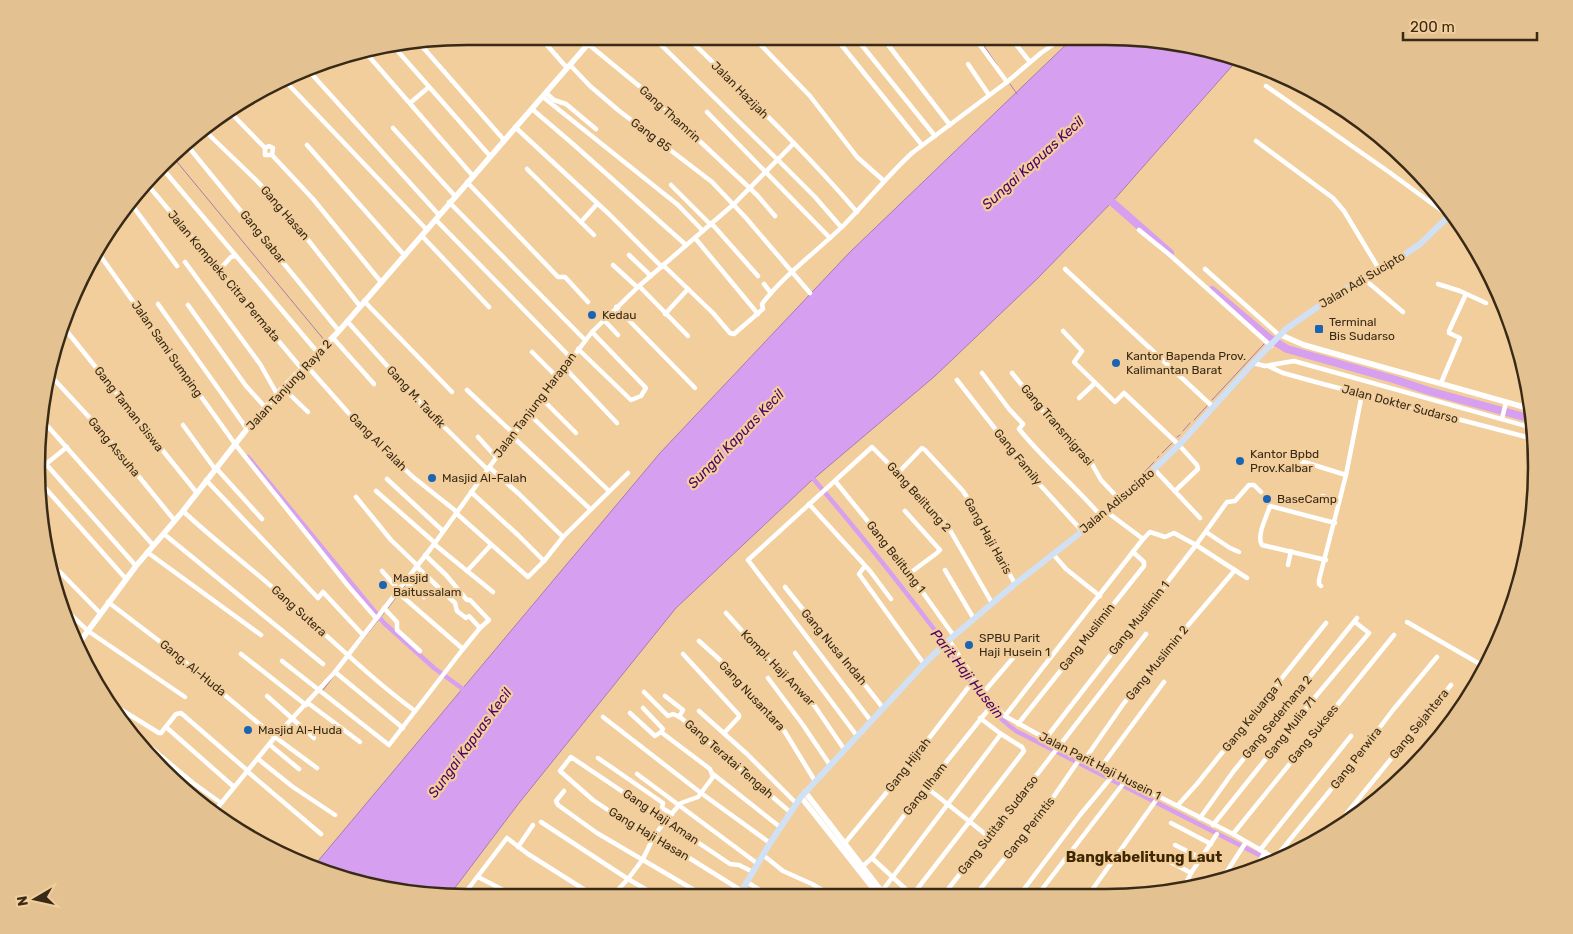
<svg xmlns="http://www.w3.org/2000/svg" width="1573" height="934" font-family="Rubik,sans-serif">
<rect width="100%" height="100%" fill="#f2ce9c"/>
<polygon fill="#d69ff0" stroke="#a77caf" points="1074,37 1134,37 1239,58 1112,202 1038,278 935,376 811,481 676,608 519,803 448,897 439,897 328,875 313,867 660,453 849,253"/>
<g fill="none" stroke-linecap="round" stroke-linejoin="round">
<g stroke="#a77caf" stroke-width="1">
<polyline points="978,37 997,65"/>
<polyline points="1010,84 1017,94"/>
<polyline points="173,157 325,341"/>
<polyline points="1268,338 1269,338"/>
<polyline points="1212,400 1264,344"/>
<polyline points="1194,420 1207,406"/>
<polyline points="1183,431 1190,423"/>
<polyline points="1177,437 1180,435"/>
<polyline points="1162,453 1172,443"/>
<polyline points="1157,458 1159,456"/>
<polyline points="1130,487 1154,462"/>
<polyline points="409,580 416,571"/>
<polyline points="401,590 405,586"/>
<polyline points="388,608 397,596"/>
<polyline points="352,653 384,613"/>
<polyline points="323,690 334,676"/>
</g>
<g stroke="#d69ff0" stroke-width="4.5">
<polyline points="248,457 384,623 434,668 467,692"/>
<path d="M 810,475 C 854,526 896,579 937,633 C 964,668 979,704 1016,731 L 1273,862"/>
</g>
<g stroke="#d69ff0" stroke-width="8">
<polyline points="1112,202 1170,253"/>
<polyline points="1212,290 1269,338 1287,349 1393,379 1429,391 1532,419"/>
</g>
<g stroke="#fff" stroke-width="4.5">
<polyline points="539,36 567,68"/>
<polyline points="653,37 784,166 815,197 841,227"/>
<path d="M 687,37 C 745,94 804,150 857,212"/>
<polyline points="753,37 810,96 857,157 884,181"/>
<polyline points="835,37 922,145"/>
<polyline points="882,37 950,125"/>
<polyline points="974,37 1007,82"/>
<polyline points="1010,37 1030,62"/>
<polyline points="856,38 935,136"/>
<polyline points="792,40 796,37"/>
<polyline points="420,44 504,140"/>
<polyline points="588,44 655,99 757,195 775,216"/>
<polyline points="395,48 490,156"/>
<polyline points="366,53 473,176"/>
<polyline points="968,64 989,95"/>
<polyline points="570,65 590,86 618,110 712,182 746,218 810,293"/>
<polyline points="308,70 439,215"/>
<polyline points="286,82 427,230"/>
<polyline points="1266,86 1389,172 1449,216"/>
<polyline points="546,93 554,100 566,104 596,129"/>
<polyline points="543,97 678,205 703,231"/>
<polyline points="410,103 429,87"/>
<polyline points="532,109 573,144 686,245"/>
<polyline points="230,112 265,148 265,155 272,155 273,148 269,146 265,148"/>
<polyline points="707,112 830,238"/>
<polyline points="515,127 610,215 662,267"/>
<polyline points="202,128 257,181 290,217 360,306"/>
<polyline points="393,128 455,196"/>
<polyline points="1256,141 1333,198 1344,211 1379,269"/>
<polyline points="186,144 339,331"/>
<polyline points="307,145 405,256"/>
<polyline points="272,155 313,199 381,282"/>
<polyline points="162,168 318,353"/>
<polyline points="527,169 594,235"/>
<polyline points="467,182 558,277 565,277 588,302"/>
<polyline points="147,184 302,369"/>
<polyline points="671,185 711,225"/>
<polyline points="129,201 177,266"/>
<polyline points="449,202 585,340"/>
<polyline points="436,220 571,358"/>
<polyline points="581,222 597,204"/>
<polyline points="712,224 758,276"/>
<polyline points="1139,230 1171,256 1271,346"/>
<polyline points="422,236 489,307"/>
<polyline points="695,238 758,314"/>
<polyline points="99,254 235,444 349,587 376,618"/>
<polyline points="629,255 651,276"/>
<polyline points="185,262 260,364 277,394"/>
<polyline points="613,265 637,287"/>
<path d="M 663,265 L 713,313 L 730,333 L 734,334 L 763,309 L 762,304 C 785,274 816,252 843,226 C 867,202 887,176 912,153 L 1007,82 L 1041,53 L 1064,37"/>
<polyline points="1065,269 1213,407"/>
<polyline points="1205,269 1280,336"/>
<polyline points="219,270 231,257 236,256"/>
<polyline points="1363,278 1403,312"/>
<polyline points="764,284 771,293"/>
<polyline points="1438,284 1460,291 1486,303"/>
<polyline points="639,286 688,336"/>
<polyline points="364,301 452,392"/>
<polyline points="158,304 247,429"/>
<polyline points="188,305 246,386 266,408"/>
<polyline points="616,307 695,388"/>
<polyline points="665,314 688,289"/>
<polyline points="604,320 618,335"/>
<polyline points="347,321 424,407 487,469"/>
<polyline points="61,324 197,493"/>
<polyline points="1063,331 1082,351 1074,362 1115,402 1124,393 1179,445 1197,465 1198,469 1175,491"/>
<polyline points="333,338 374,384"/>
<polyline points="578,349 631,400 641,396 646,388 592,332"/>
<polyline points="532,352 556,376"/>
<polyline points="1253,363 1265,366 1294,361 1533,428"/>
<polyline points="306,365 360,426 413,477 457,512"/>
<polyline points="1268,366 1283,373 1323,384 1534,439"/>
<polyline points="564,367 617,423"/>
<path d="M 982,373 L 1009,409 L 1023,424 L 1019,429 C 1044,460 1075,486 1101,516"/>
<polyline points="1012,373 1055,426 1092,464 1101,480 1120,500"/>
<polyline points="51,376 101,430 175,521"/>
<polyline points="957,380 1032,476 1082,531"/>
<polyline points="1441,383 1460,338 1449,333 1449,331 1466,294"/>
<polyline points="283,388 308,412"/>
<polyline points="467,390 514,434"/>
<polyline points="541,398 576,433"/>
<polyline points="1079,398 1095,383"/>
<polyline points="529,414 609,491"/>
<polyline points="1502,419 1506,402"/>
<polyline points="44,422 153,545"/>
<polyline points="183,425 215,469"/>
<polyline points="512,436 590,509"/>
<polyline points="478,437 496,457"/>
<polyline points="38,455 136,566"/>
<polyline points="1301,461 1346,475"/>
<polyline points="46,464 67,447"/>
<polyline points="489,467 519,494 563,537 628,473"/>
<polyline points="216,468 262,519"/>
<polyline points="1154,469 1200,518"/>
<polyline points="898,473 922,448 925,450 963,491 972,505 1015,584"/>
<polyline points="387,479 443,531"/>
<polyline points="206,480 318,598 323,592 363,635"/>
<polyline points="39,481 126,579"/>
<polyline points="835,481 901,562 954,636"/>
<polyline points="376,491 435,543"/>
<polyline points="471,492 518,535 544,561"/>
<polyline points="1322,496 1339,501"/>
<polyline points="356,497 391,540 417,565"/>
<polyline points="809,504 870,571 891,599"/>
<path d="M 183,511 C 217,543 254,570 288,601 C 330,638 370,678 415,711"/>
<polyline points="905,511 940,550 937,553 910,573"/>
<polyline points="456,513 528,577 544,561 563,537"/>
<polyline points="1206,532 1230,548 1239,552"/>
<polyline points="164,534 323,664"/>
<polyline points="434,544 493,592"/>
<polyline points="147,552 261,635"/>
<polyline points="1053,554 1066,569 1100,596"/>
<path d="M 1326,560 L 1262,545 C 1256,536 1267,516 1270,506 L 1335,523"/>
<polyline points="1288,565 1291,551"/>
<polyline points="416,566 455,603 457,611 466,618 469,616 480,628"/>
<polyline points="865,566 859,574 924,664"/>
<polyline points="945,570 974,619"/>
<polyline points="382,571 398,589"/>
<polyline points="467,571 491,545"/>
<polyline points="60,572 100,613"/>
<polyline points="1247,578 1196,545 1227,502 1235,501 1249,485 1254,485 1261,492"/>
<polyline points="404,581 424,597"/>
<polyline points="1321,586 1319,584 1319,580 1346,475 1362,394"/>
<path d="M 785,587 C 817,628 852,667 883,708"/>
<polyline points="396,591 463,649"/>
<polyline points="108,602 167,647 275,737 317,768"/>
<polyline points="59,603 88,631 185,697"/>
<polyline points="384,608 397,622 397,630 420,651"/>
<polyline points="726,613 787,681 814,705 844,749"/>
<polyline points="1407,622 1485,667"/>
<polyline points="949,640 987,699 1005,716 1059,746 1233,834 1278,860"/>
<polyline points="699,641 719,659 785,732 815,781"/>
<polyline points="795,653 857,736"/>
<polyline points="241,654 306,705"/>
<polyline points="683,654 739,715 739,717 724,733"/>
<polyline points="282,661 389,745 463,649 480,628 489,620 470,600 467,600 446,575 425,555"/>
<polyline points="335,672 403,728"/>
<polyline points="768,678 803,725 830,765"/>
<polyline points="644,692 668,716 673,714 680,717 790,812"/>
<polyline points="983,693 1013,658"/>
<polyline points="267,696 314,738"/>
<polyline points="665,696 683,710 679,717"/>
<polyline points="308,703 360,742"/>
<polyline points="112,704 159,733 161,733 176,714 181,713 248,771"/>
<polyline points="643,708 663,729 661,732"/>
<polyline points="699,711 747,754 796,803"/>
<polyline points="1005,716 1143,539 1107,512"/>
<polyline points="603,717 701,793 770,843"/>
<polyline points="871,721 748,560 872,447 920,495 947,525 992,603"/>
<polyline points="1018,724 1144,566 1144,562 1133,552"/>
<polyline points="166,727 234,787"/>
<polyline points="125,729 142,740 193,783 221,803"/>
<polyline points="1046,738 1196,545 1174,533 1165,537 1150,532 1143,539"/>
<polyline points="270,745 299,769"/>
<polyline points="598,758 663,803 662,808 672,814"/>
<polyline points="258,759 293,787 335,815"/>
<polyline points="1085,759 1124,703 1173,643 1235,570"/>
<polyline points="1101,767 1164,682"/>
<polyline points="248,772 321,834"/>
<polyline points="637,774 758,864"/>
<polyline points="713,774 780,827"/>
<polyline points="926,787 989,837"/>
<polyline points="564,791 556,801 558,805 597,833 706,897"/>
<polyline points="1178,805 1197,784 1326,623"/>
<polyline points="214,812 275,737 335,672 435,543 498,455 592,332 639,286 734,204 794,143"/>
<polyline points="1200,818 1233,772 1357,618"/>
<polyline points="541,822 628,879 659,897"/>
<polyline points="1171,823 1211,844"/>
<polyline points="226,824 229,826"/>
<polyline points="1213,825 1316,696 1369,633 1355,622"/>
<polyline points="1233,834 1394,635"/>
<polyline points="1330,834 1451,685"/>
<polyline points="845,843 896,781 974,680"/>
<polyline points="1175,845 1201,858"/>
<polyline points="518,847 533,825"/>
<polyline points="1260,850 1351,736"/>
<polyline points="1150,851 1191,873"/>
<polyline points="763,855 783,871 812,884 834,897"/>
<polyline points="872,858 913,896"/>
<polyline points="1275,858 1355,760 1393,710 1437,657"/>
<polyline points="1259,862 1265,852"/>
<polyline points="863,866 872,858 915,801 992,705"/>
<polyline points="478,877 517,897"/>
<polyline points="1222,879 1246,842"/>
<polyline points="747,882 771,897"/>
<polyline points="1184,887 1191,873 1217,834"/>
<polyline points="742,891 654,836 608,810 593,800 560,771 571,757 730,864 739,865 753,872"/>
<polyline points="882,891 1001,734"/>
<polyline points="462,897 507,838 528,854 596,897"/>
<polyline points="611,897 628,879 643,859 654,836 666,820 681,803 698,797 713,777 710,769 661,732 655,736 630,713"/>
<polyline points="911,897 1024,751 1022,747 1001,734 980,718"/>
<polyline points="942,897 1146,634"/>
<polyline points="974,897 1052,799 1081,757"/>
<polyline points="1018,897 1080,815 1114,774"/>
<polyline points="1036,897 1126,780"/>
<polyline points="1087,897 1159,796"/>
</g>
<g stroke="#fff" stroke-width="5.5">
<polyline points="1281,335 1304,345 1531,409"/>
<polyline points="79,643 136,566 183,511 247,429 277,394 339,331 595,36"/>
<polyline points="805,792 886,897"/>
<polyline points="801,797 880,897"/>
</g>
<polyline stroke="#d0e1f6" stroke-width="6" points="738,897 770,843 801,797 924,664 949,640 1015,584 1107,512 1154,469 1179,445 1253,363 1286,329 1339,292 1401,257 1420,244 1452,213"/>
</g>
<g fill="#1b63b3" stroke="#f2ce9c" stroke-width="2">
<circle cx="592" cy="315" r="5"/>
<rect x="1314" y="324" width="10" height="10" rx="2.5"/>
<circle cx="1116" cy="363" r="5"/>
<circle cx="1240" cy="461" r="5"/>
<circle cx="432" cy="478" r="5"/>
<circle cx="1267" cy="499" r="5"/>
<circle cx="383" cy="585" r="5"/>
<circle cx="969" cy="645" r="5"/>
<circle cx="248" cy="730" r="5"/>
</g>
<g text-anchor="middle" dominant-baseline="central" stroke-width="4.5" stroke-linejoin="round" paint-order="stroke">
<g font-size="12" fill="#382a16" stroke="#f2ce9c">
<text transform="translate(740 90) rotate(45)">Jalan Hazijah</text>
<text transform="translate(670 114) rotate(42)">Gang Thamrin</text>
<text transform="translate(651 135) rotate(37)">Gang 85</text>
<text transform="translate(285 213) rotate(49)">Gang Hasan</text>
<text transform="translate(263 237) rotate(51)">Gang Sabar</text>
<text transform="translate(224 276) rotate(50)">Jalan Kompleks Citra Permata</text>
<text transform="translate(1362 280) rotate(-31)">Jalan Adi Sucipto</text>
<text transform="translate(167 349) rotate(55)">Jalan Sami Sumping</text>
<text transform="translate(289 385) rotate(-47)">Jalan Tanjung Raya 2</text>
<text transform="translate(416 397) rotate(47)">Gang M. Taufik</text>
<text transform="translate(1400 404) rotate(15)">Jalan Dokter Sudarso</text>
<text transform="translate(535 405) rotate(-53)">Jalan Tanjung Harapan</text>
<text transform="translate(129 409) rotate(52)">Gang Taman Siswa</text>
<text transform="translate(1057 425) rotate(49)">Gang Transmigrasi</text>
<text transform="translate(378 442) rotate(45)">Gang Al Falah</text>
<text transform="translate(114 447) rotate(50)">Gang Assuha</text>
<text transform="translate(1018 457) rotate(51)">Gang Family</text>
<text transform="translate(919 497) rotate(48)">Gang Belitung 2</text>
<text transform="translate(1117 501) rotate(-40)">Jalan Adisucipto</text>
<text transform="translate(988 536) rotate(61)">Gang Haji Haris</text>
<text transform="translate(896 557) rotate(52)">Gang Belitung 1</text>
<text transform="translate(299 611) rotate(42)">Gang Sutera</text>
<text transform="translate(1139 618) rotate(-52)">Gang Muslimin 1</text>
<text transform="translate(1087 637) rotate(-52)">Gang Muslimin</text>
<text transform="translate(834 647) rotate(50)">Gang Nusa Indah</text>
<text transform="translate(1157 663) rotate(-51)">Gang Muslimin 2</text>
<text transform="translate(193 668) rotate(39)">Gang. Al-Huda</text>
<text transform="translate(778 668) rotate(46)">Kompl. Haji Anwar</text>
<text transform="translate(752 696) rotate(47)">Gang Nusantara</text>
<text transform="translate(1253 715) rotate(-51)">Gang Keluarga 7</text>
<text transform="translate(1277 717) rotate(-51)">Gang Sederhana 2</text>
<text transform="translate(1419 724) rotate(-51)">Gang Sejahtera</text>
<text transform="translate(1290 728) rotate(-52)">Gang Mulia 71</text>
<text transform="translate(1313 734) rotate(-51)">Gang Sukses</text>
<text transform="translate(1356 758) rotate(-52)">Gang Perwira</text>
<text transform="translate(729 759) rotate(41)">Gang Teratai Tengah</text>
<text transform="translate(908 765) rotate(-52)">Gang Hijrah</text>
<text transform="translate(1100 766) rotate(27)">Jalan Parit Haji Husein 1</text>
<text transform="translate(925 789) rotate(-52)">Gang Ilham</text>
<text transform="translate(661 817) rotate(34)">Gang Haji Aman</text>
<text transform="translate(998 825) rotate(-52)">Gang Sutitah Sudarso</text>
<text transform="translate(1029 828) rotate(-52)">Gang Perintis</text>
<text transform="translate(649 834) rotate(31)">Gang Haji Hasan</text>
</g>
<g font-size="12" fill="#382a16" stroke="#f2ce9c" text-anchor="start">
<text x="602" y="315">Kedau</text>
<text x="1329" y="322">Terminal<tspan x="1329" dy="14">Bis Sudarso</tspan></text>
<text x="1126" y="356">Kantor Bapenda Prov.<tspan x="1126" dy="14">Kalimantan Barat</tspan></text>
<text x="1250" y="454">Kantor Bpbd<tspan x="1250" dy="14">Prov.Kalbar</tspan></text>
<text x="442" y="478">Masjid Al-Falah</text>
<text x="1277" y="499">BaseCamp</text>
<text x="393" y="578">Masjid<tspan x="393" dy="14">Baitussalam</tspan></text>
<text x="979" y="638">SPBU Parit<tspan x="979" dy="14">Haji Husein 1</tspan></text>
<text x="258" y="730">Masjid Al-Huda</text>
</g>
<g font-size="14" font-style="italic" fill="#4d0066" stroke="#f2ce9c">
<text transform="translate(1033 163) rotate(-42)">Sungai Kapuas Kecil</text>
<text transform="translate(736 439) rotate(-46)">Sungai Kapuas Kecil</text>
<text transform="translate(967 674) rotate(52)">Parit Haji Husein</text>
<text transform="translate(470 743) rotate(-54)">Sungai Kapuas Kecil</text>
</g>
<g font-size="15" font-weight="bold" fill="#3e2701" stroke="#f2ce9c">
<text x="1144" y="857">Bangkabelitung Laut</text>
</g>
</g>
<path d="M0 0H1573V934H0ZM467 45H1106A422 422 0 0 1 1528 467V467A422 422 0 0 1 1106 889H467A422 422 0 0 1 45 467V467A422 422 0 0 1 467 45Z" fill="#e3c191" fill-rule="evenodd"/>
<path fill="none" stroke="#382a16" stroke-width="2.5" d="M467 45H1106A422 422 0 0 1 1528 467V467A422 422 0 0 1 1106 889H467A422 422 0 0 1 45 467V467A422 422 0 0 1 467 45Z"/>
<g transform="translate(35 899) rotate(261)" stroke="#f2ce9c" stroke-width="4" paint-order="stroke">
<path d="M0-4L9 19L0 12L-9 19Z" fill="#382a16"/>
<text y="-8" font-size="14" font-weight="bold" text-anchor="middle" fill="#382a16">N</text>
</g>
<path d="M1403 32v8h134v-8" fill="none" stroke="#382a16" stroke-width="2.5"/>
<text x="1410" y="32" font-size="15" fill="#382a16" stroke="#f2ce9c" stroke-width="4" paint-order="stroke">200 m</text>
</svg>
